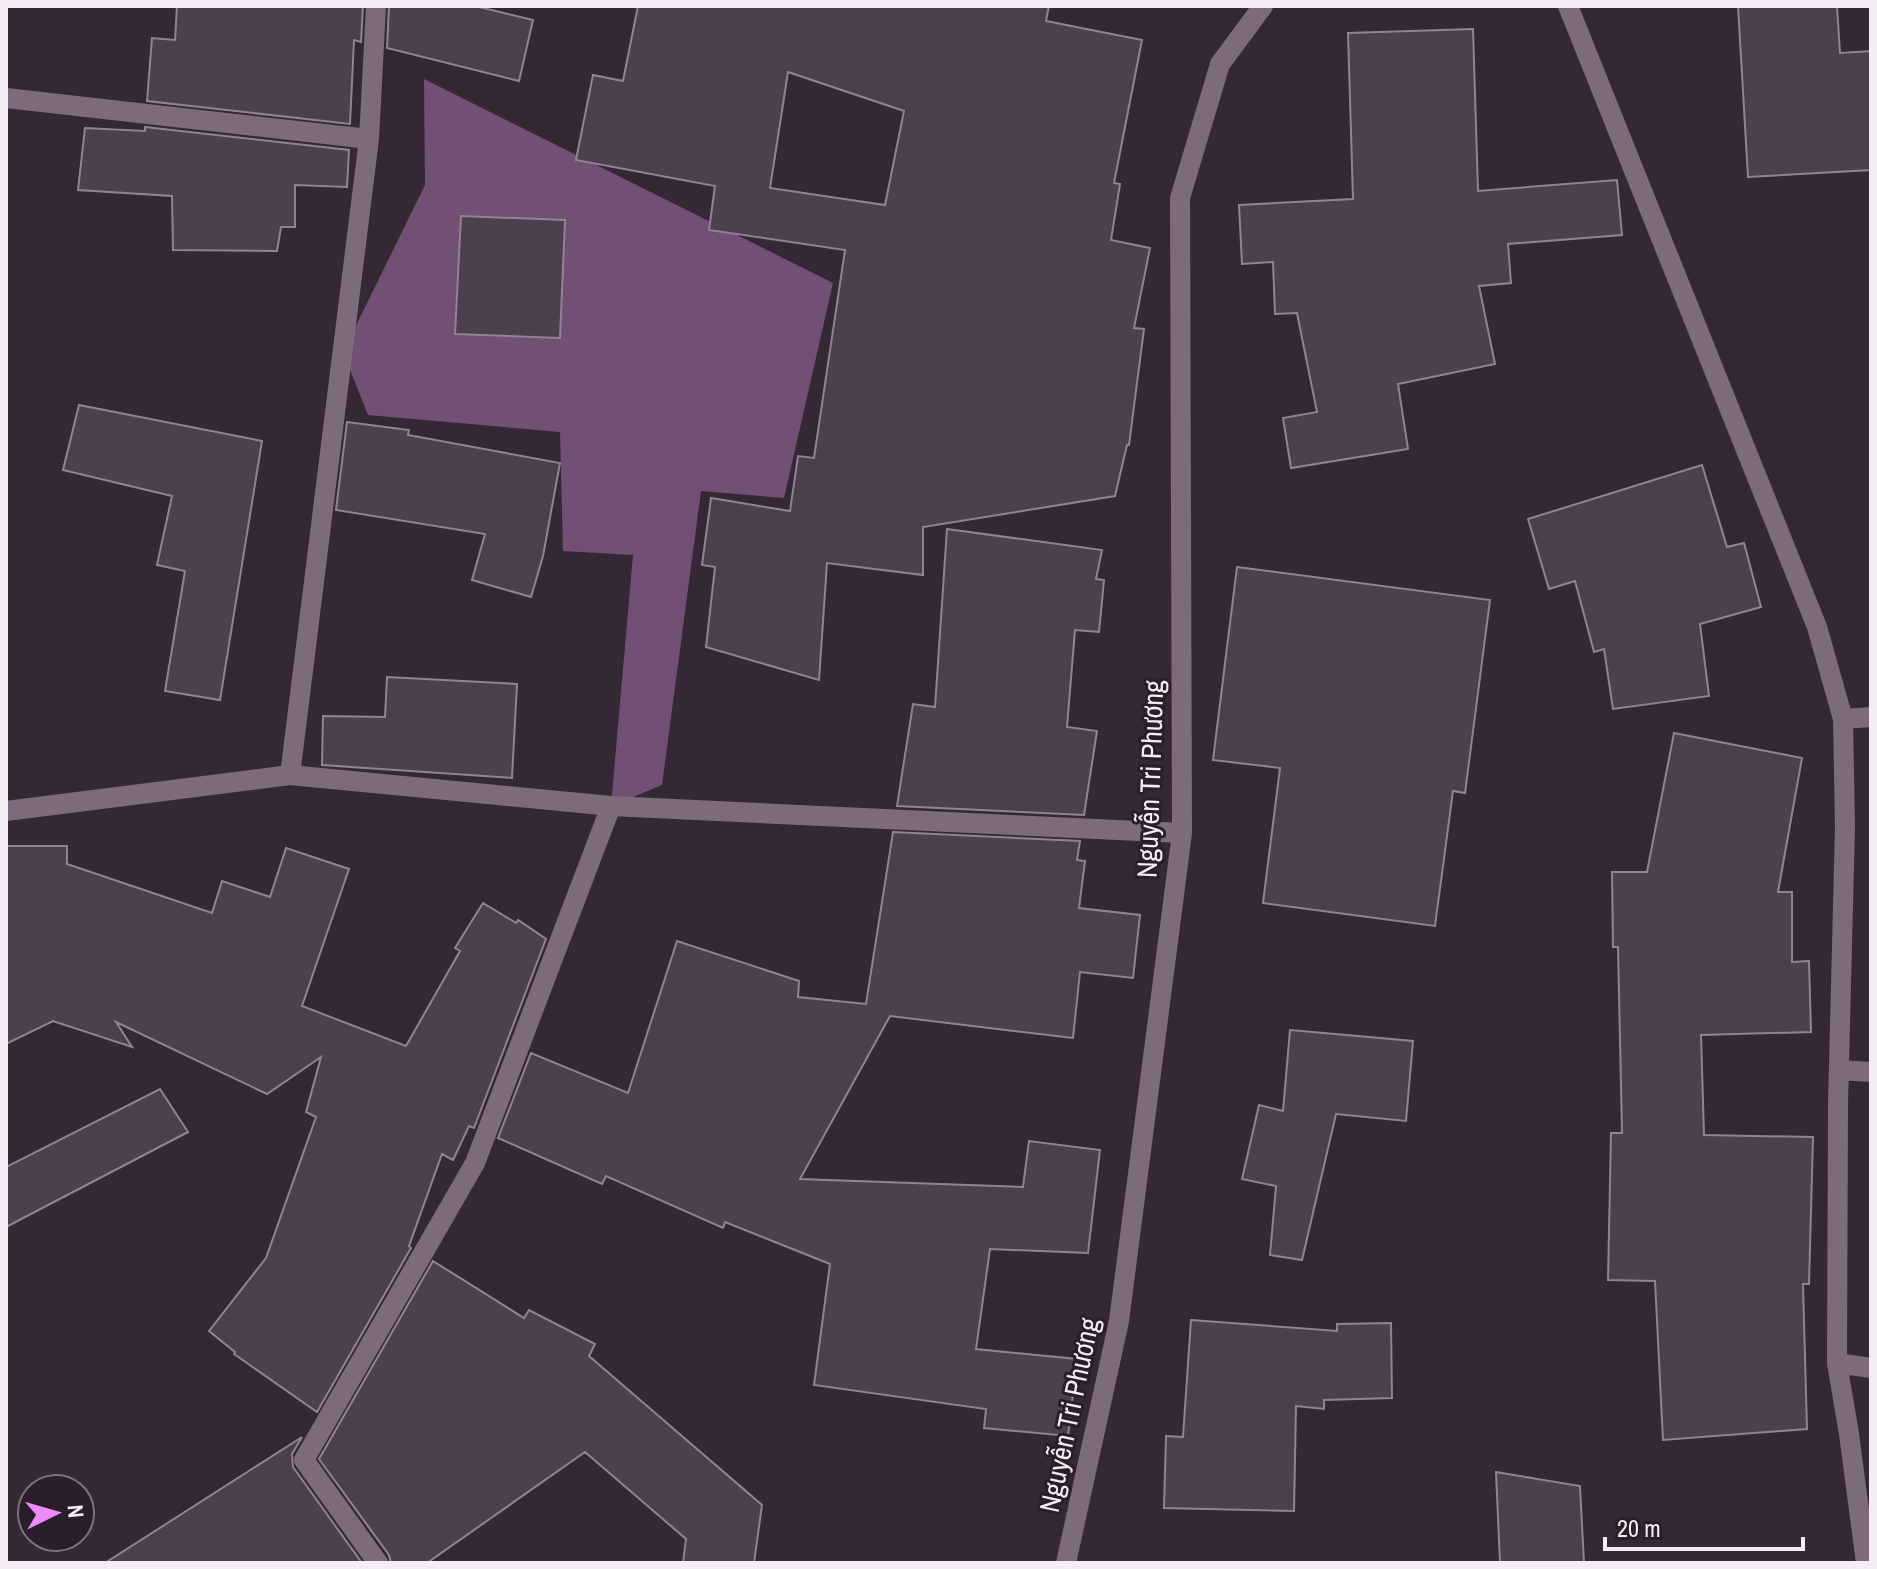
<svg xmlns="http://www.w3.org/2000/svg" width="1877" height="1569" font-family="'Archivo Narrow',sans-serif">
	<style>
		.forest { fill: #725076 }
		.building { fill: #4c3f4e; stroke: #918393; stroke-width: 2; fill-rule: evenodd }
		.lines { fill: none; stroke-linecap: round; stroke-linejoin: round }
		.minor { stroke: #7b6b7d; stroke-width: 20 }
		.labels { text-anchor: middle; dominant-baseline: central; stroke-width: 6; stroke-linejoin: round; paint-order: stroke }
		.street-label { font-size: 28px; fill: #f5edf6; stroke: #2a1e2b }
	</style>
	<rect width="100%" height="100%" fill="#342835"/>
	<path class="forest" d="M 424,79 L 833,283 L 784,498 L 701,491 L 662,785 L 611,806 L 633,555 L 563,551 L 560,432 L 368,415 L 343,352 L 425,185 Z"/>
	<path class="building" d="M 177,6 L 363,6 L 361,42 L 354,40 L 350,124 L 147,101 L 152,38 L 175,40 Z
		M 389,6 L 475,6 L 533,20 L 519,81 L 387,48 Z
		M 638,6 L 1049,6 L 1046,21 L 1142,40 L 1114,183 L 1120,184 L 1111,240 L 1150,248 L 1134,328 L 1144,329 L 1129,445 L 1127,445 L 1115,496 L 923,527 L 923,575 L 827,563 L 819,680 L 706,647 L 715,567 L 702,565 L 711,498 L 790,511 L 798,456 L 814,458 L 845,250 L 709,230 L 715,186 L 576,160 L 593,75 L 623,81 ZM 788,72 L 904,111 L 885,205 L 770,188 Z
		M 1738,6 L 1837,6 L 1840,53 L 1871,51 L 1871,170 L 1748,177 Z
		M 1473,29 L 1478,191 L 1617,180 L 1622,235 L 1508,244 L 1511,283 L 1479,286 L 1495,364 L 1398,384 L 1408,449 L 1291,468 L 1283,418 L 1317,412 L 1297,313 L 1275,314 L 1273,262 L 1242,264 L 1239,205 L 1353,199 L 1348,33 Z
		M 145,127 L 349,150 L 347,187 L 295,185 L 295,227 L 281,227 L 277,251 L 173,250 L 172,196 L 78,190 L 85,128 L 145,131 Z
		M 461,216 L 565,220 L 560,338 L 455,334 Z
		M 79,405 L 262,441 L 220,700 L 165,691 L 185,571 L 157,565 L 172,496 L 63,470 Z
		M 347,422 L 409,430 L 408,435 L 560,463 L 543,556 L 531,597 L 472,580 L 485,534 L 336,510 Z
		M 1702,465 L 1727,547 L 1744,543 L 1761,607 L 1700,624 L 1709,696 L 1613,709 L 1604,649 L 1594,652 L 1575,581 L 1549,589 L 1528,519 Z
		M 947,529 L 1102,550 L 1096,579 L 1104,580 L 1099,632 L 1075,630 L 1067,727 L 1097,731 L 1084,815 L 897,806 L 913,704 L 935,707 Z
		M 1237,567 L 1490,600 L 1465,793 L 1453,791 L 1435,926 L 1263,903 L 1280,768 L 1213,760 Z
		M 387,677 L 517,684 L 512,778 L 322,765 L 323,716 L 385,717 Z
		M 1674,733 L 1802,758 L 1778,892 L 1792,892 L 1792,962 L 1809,961 L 1811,1032 L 1701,1035 L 1704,1135 L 1813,1137 L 1809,1284 L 1803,1284 L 1807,1429 L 1663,1440 L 1655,1281 L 1608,1280 L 1611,1133 L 1622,1133 L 1618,947 L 1613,947 L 1612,872 L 1647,872 Z
		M 893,832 L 1080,841 L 1077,860 L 1085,861 L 1079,908 L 1140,915 L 1133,978 L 1080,972 L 1073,1038 L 890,1016 L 800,1179 L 1023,1187 L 1029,1141 L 1100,1150 L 1088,1253 L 990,1249 L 976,1349 L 1077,1359 L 1068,1436 L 984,1428 L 986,1409 L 814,1385 L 830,1264 L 725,1222 L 723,1228 L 606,1176 L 602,1184 L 498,1138 L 531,1053 L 628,1093 L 677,941 L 799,981 L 798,997 L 866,1004 Z
		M 6,846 L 67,846 L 67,864 L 212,913 L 222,881 L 270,897 L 286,848 L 349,869 L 302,1006 L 406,1046 L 460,951 L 455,948 L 483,903 L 516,923 L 518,920 L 546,939 L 474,1128 L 469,1126 L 453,1160 L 442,1154 L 409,1246 L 411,1248 L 317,1412 L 234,1354 L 235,1352 L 209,1331 L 266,1258 L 316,1117 L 306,1112 L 321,1057 L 267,1094 L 116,1022 L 132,1047 L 53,1021 L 6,1044 Z
		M 1290,1030 L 1413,1041 L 1406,1121 L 1336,1114 L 1302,1260 L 1270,1255 L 1276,1186 L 1242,1179 L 1259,1105 L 1283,1111 Z
		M 160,1089 L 188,1132 L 6,1227 L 6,1167 Z
		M 433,1261 L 524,1318 L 529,1310 L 595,1344 L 589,1356 L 762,1505 L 754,1563 L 683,1563 L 686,1539 L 585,1452 L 427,1563 L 391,1563 L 389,1555 L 319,1459 Z
		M 1191,1320 L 1337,1331 L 1337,1324 L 1391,1323 L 1392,1398 L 1324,1400 L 1324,1409 L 1296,1406 L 1294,1511 L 1164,1508 L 1166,1436 L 1183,1437 Z
		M 302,1437 L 292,1454 L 293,1467 L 362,1563 L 105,1563 Z
		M 1496,1472 L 1580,1486 L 1584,1563 L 1500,1563 Z"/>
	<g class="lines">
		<path class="minor" d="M 1568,6 L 1817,627 L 1843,719 L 1845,826 L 1838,1105 L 1837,1363 L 1849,1434 L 1866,1563
			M 6,98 L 369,139
			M 1843,719 L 1871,717
			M 290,775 L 369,139 L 376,6
			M 6,811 L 290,775 L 611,806 L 1182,833
			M 1840,1070 L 1871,1072
			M 1837,1363 L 1871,1368
			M 378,1563 L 304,1460 L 475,1163 L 611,806
			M 1066,1563 L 1119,1321 L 1182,833 L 1180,198 L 1220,64 L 1263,6"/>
	</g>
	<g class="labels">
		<g class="street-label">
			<text transform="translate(1150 779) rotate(-88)">Nguyễn Tri Phương</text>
			<text transform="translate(1069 1415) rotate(-78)">Nguyễn Tri Phương</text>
		</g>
	</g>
	<rect width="1877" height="1569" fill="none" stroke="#f5edf6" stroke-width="16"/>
	<g transform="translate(56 1513) rotate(85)"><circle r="38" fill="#2a1e2b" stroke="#7b717c" stroke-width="2"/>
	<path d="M0-6L14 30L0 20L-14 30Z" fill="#ed8cf9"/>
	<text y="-12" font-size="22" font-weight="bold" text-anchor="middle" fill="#f5edf6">N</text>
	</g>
	<path d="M1605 1537v12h198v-12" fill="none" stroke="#f5edf6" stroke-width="4"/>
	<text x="1617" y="1537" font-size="24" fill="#f5edf6" stroke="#2a1e2b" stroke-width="6" paint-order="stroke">20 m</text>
</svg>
